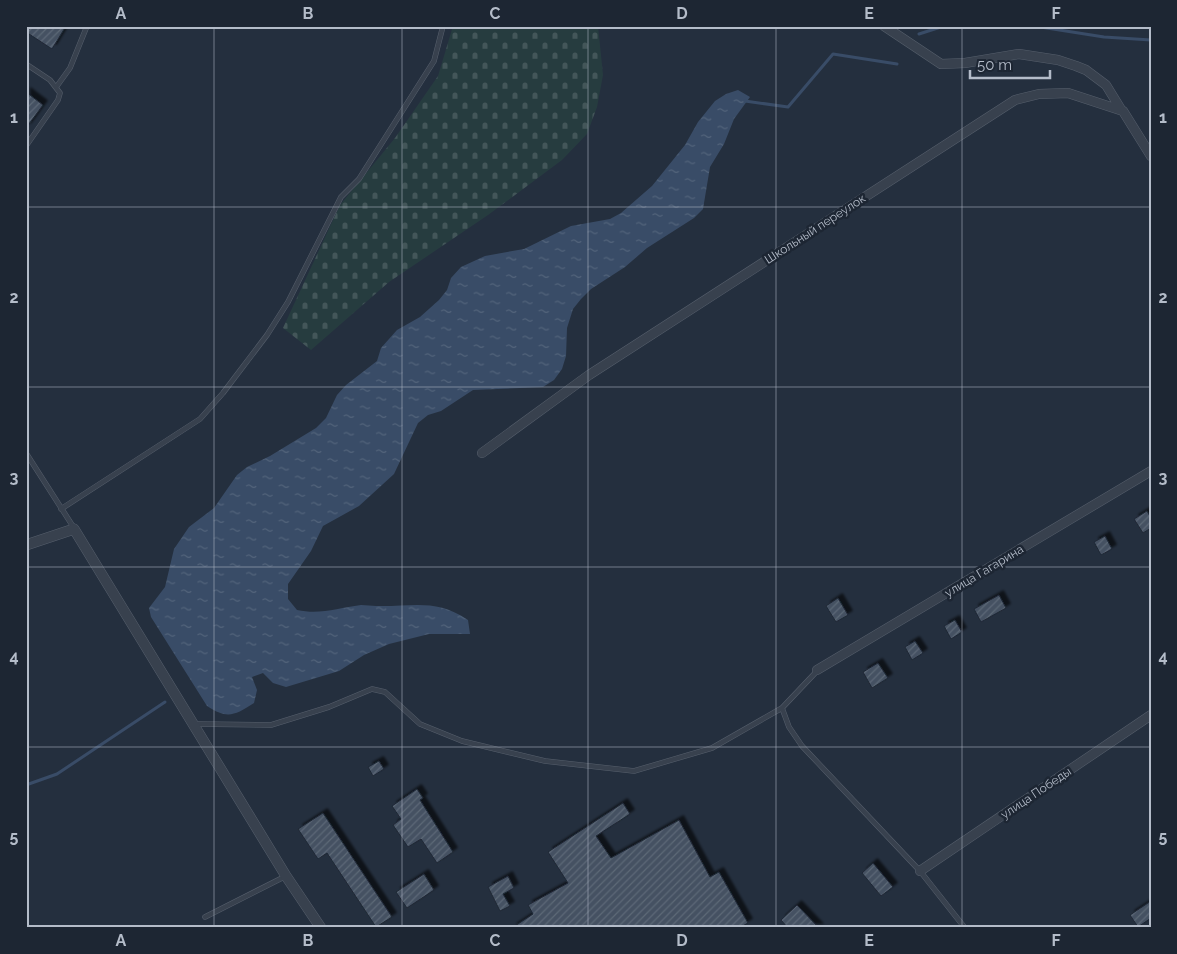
<svg xmlns="http://www.w3.org/2000/svg" width="1177" height="954" font-family="Raleway,sans-serif">
	<style>
		.cemetery { fill: url(#cemetery-stones) }
		.water { fill: url(#water-ripples) }
		.lines { fill: none; stroke-linecap: round; stroke-linejoin: round }
		.stream { stroke: #394c67; stroke-width: 3 }
		.building { fill: url(#building-hatch); stroke: #1f2835; filter: url(#shadow) }
		.service-casing { stroke: #565f6c; stroke-width: 5.5 }
		.minor-casing { stroke: #565f6c; stroke-width: 10 }
		.tertiary-casing { stroke: #565f6c; stroke-width: 11 }
		.service { stroke: #38414e; stroke-width: 4.5 }
		.minor { stroke: #38414e; stroke-width: 9 }
		.tertiary { stroke: #38414e; stroke-width: 10 }
		.grid { fill: none; stroke: #b4bcc9; stroke-width: 1; stroke-opacity: 0.55 }
		.labels { text-anchor: middle; dominant-baseline: central; stroke-width: 5; stroke-linejoin: round; paint-order: stroke }
		.street-label { font-size: 12px; fill: #b4bcc9; stroke: #1d2633 }
		.neatline { fill: none; stroke: #b4bcc9; stroke-width: 2 }
		.grid-label { font-size: 16px; text-anchor: middle; font-weight: bold; fill: #b4bcc9 }
	</style>
	<defs>
		<pattern id="cemetery-stones" width="16" height="16" patternUnits="userSpaceOnUse" patternTransform="scale(1.25)"><rect width="16" height="16" fill="#263c3f"/><path d="M2 7V4a2 2 0 0 1 4 0v3zM10 15v-3a2 2 0 0 1 4 0v3z" fill="#435659"/></pattern>
		<pattern id="water-ripples" width="26" height="14" patternUnits="userSpaceOnUse" patternTransform="scale(1.25)"><rect width="26" height="14" fill="#394c67"/><path d="M2 4q2-2 4 0t4 0M15 11q2-2 4 0t4 0" fill="none" stroke="#53647b"/></pattern>
		<pattern id="building-hatch" width="6" height="6" patternUnits="userSpaceOnUse" patternTransform="scale(1.25)"><rect width="6" height="6" fill="#455162"/><path d="M-1 1l2-2M0 6l6-6M5 7l2-2" fill="none" stroke="#5d6877"/></pattern>
		<filter id="shadow"><feDropShadow dx="4.5" dy="-4.5" stdDeviation="1" flood-color="#0009"/></filter>
	</defs>
	<rect width="100%" height="100%" fill="#242f3e"/>
	<path class="cemetery" d="M 453,26 L 598,26 L 603,75 L 597,107 L 587,134 L 562,160 L 488,215 L 389,282 L 311,350 L 283,328 L 340,205 L 395,138 L 438,76 Z"/>
	<path class="water" d="M 738,90 L 750,97 L 734,119 L 724,144 L 710,167 L 703,209 L 694,218 L 647,248 L 625,267 L 591,289 L 581,299 L 573,309 L 567,328 L 566,356 L 562,369 L 554,380 L 543,387 L 473,390 L 441,411 L 428,415 L 418,423 L 394,474 L 359,506 L 323,526 L 311,551 L 288,584 L 288,599 L 297,610 C 320,615 338,608 361,605 C 366,605 371,606 376,606 C 412,607 436,598 468,620 L 470,634 L 429,634 L 389,644 L 364,655 L 339,671 L 286,687 L 273,683 L 263,673 L 252,677 L 257,690 L 254,703 C 234,716 227,719 207,706 L 151,617 L 149,608 L 165,587 L 174,549 L 189,527 L 214,508 L 237,475 L 247,467 L 270,456 L 316,428 L 326,418 L 337,395 L 346,385 L 377,361 L 381,348 L 397,330 L 420,317 L 439,300 L 447,290 L 451,278 L 461,267 L 485,256 L 524,249 L 571,226 L 610,219 L 621,213 L 652,186 L 685,145 L 698,122 L 715,101 L 726,94 Z"/>
	<g class="lines">
		<path class="stream" d="M 1034,26 L 1104,37 L 1151,40
			M 919,34 L 944,26
			M 745,101 L 788,107 L 833,54 L 897,64
			M 26,785 L 57,774 L 165,702"/>
	</g>
	<path class="building" d="M 26,26 L 66,26 L 52,49 L 26,32 Z
		M 26,92 L 43,105 L 26,128 Z
		M 1147,511 L 1151,518 L 1151,528 L 1143,533 L 1134,519 Z
		M 1105,536 L 1112,549 L 1101,555 L 1094,542 Z
		M 999,595 L 1006,608 L 981,622 L 974,609 Z
		M 838,598 L 848,615 L 836,622 L 826,606 Z
		M 955,620 L 962,632 L 951,639 L 944,626 Z
		M 915,641 L 923,653 L 912,660 L 905,647 Z
		M 878,663 L 888,678 L 872,688 L 863,672 Z
		M 379,761 L 384,769 L 373,776 L 368,767 Z
		M 417,789 L 423,798 L 420,800 L 453,852 L 437,863 L 421,839 L 408,847 L 393,825 L 401,819 L 392,806 Z
		M 623,803 L 630,814 L 596,836 L 611,858 L 679,820 L 710,877 L 719,872 L 748,923 L 739,928 L 512,928 L 533,914 L 528,905 L 568,883 L 548,852 Z
		M 323,813 L 392,917 L 376,927 L 327,853 L 318,859 L 298,829 Z
		M 873,863 L 893,887 L 881,896 L 862,873 Z
		M 424,874 L 434,890 L 407,908 L 396,892 Z
		M 508,876 L 514,888 L 503,894 L 510,906 L 500,911 L 488,887 Z
		M 1151,901 L 1151,918 L 1138,927 L 1130,915 Z
		M 797,905 L 819,928 L 788,928 L 781,920 Z"/>
	<g class="lines">
		<g class="service-casing">
			<path id="service" d="M 26,64 L 50,80 L 60,93 L 58,100 L 26,146
				M 57,86 L 70,68 L 87,26
				M 26,453 L 74,528
				M 61,509 L 200,419 L 223,393 L 267,335 L 288,302 L 341,197 L 359,179 L 434,61 L 443,26
				M 817,671 L 782,708 L 789,727 L 802,746 L 920,871 L 965,928
				M 195,724 L 271,725 L 329,707 L 372,689 L 385,692 L 420,724 L 462,741 L 545,761 L 634,771 L 712,748 L 782,708
				M 205,917 L 286,876"/>
		</g>
		<g class="minor-casing">
			<path id="minor" d="M 884,26 L 941,64 L 965,63 L 1019,54 L 1058,60 L 1076,66 L 1086,70 L 1106,85 L 1122,111
				M 482,453 L 589,375 L 1015,100 L 1039,94 L 1068,93 L 1123,111 L 1151,156
				M 817,670 L 1151,471
				M 920,871 L 1151,715"/>
		</g>
		<g class="tertiary-casing">
			<path id="tertiary" d="M 26,545 L 74,529 L 286,876 L 321,928"/>
		</g>
		<use href="#service" class="service"/>
		<use href="#minor" class="minor"/>
		<use href="#tertiary" class="tertiary"/>
	</g>
	<path class="grid" d="M 214,26 L 214,928M 402,26 L 402,928M 588,26 L 588,928M 776,26 L 776,928M 962,26 L 962,928M 26,207 L 1151,207M 26,387 L 1151,387M 26,567 L 1151,567M 26,747 L 1151,747"/>
	<g class="labels">
		<g class="street-label">
			<text transform="translate(815 229) rotate(-33)">Школьный переулок</text>
			<text transform="translate(984 571) rotate(-31)">улица Гагарина</text>
			<text transform="translate(1036 793) rotate(-34)">улица Победы</text>
		</g>
	</g>
	<rect width="1177" height="954" fill="none" stroke="#1d2633" stroke-width="55"/>
	<path d="M970 70v8h80v-8" fill="none" stroke="#b4bcc9" stroke-width="2.5"/>
	<text x="977" y="70" font-size="15" fill="#b4bcc9" stroke="#1d2633" stroke-width="4" paint-order="stroke">50 m</text>
	<rect x="28" y="28" width="1122" height="898" class="neatline"/>
	<g class="grid-label">
		<text x="121" y="19">A</text>
		<text x="308" y="19">B</text>
		<text x="495" y="19">C</text>
		<text x="682" y="19">D</text>
		<text x="869" y="19">E</text>
		<text x="1056" y="19">F</text>
		<text x="14" y="123">1</text>
		<text x="1163" y="123">1</text>
		<text x="14" y="303">2</text>
		<text x="1163" y="303">2</text>
		<text x="14" y="483">3</text>
		<text x="1163" y="483">3</text>
		<text x="14" y="662">4</text>
		<text x="1163" y="662">4</text>
		<text x="14" y="842">5</text>
		<text x="1163" y="842">5</text>
		<text x="121" y="946">A</text>
		<text x="308" y="946">B</text>
		<text x="495" y="946">C</text>
		<text x="682" y="946">D</text>
		<text x="869" y="946">E</text>
		<text x="1056" y="946">F</text>
	</g>
</svg>
